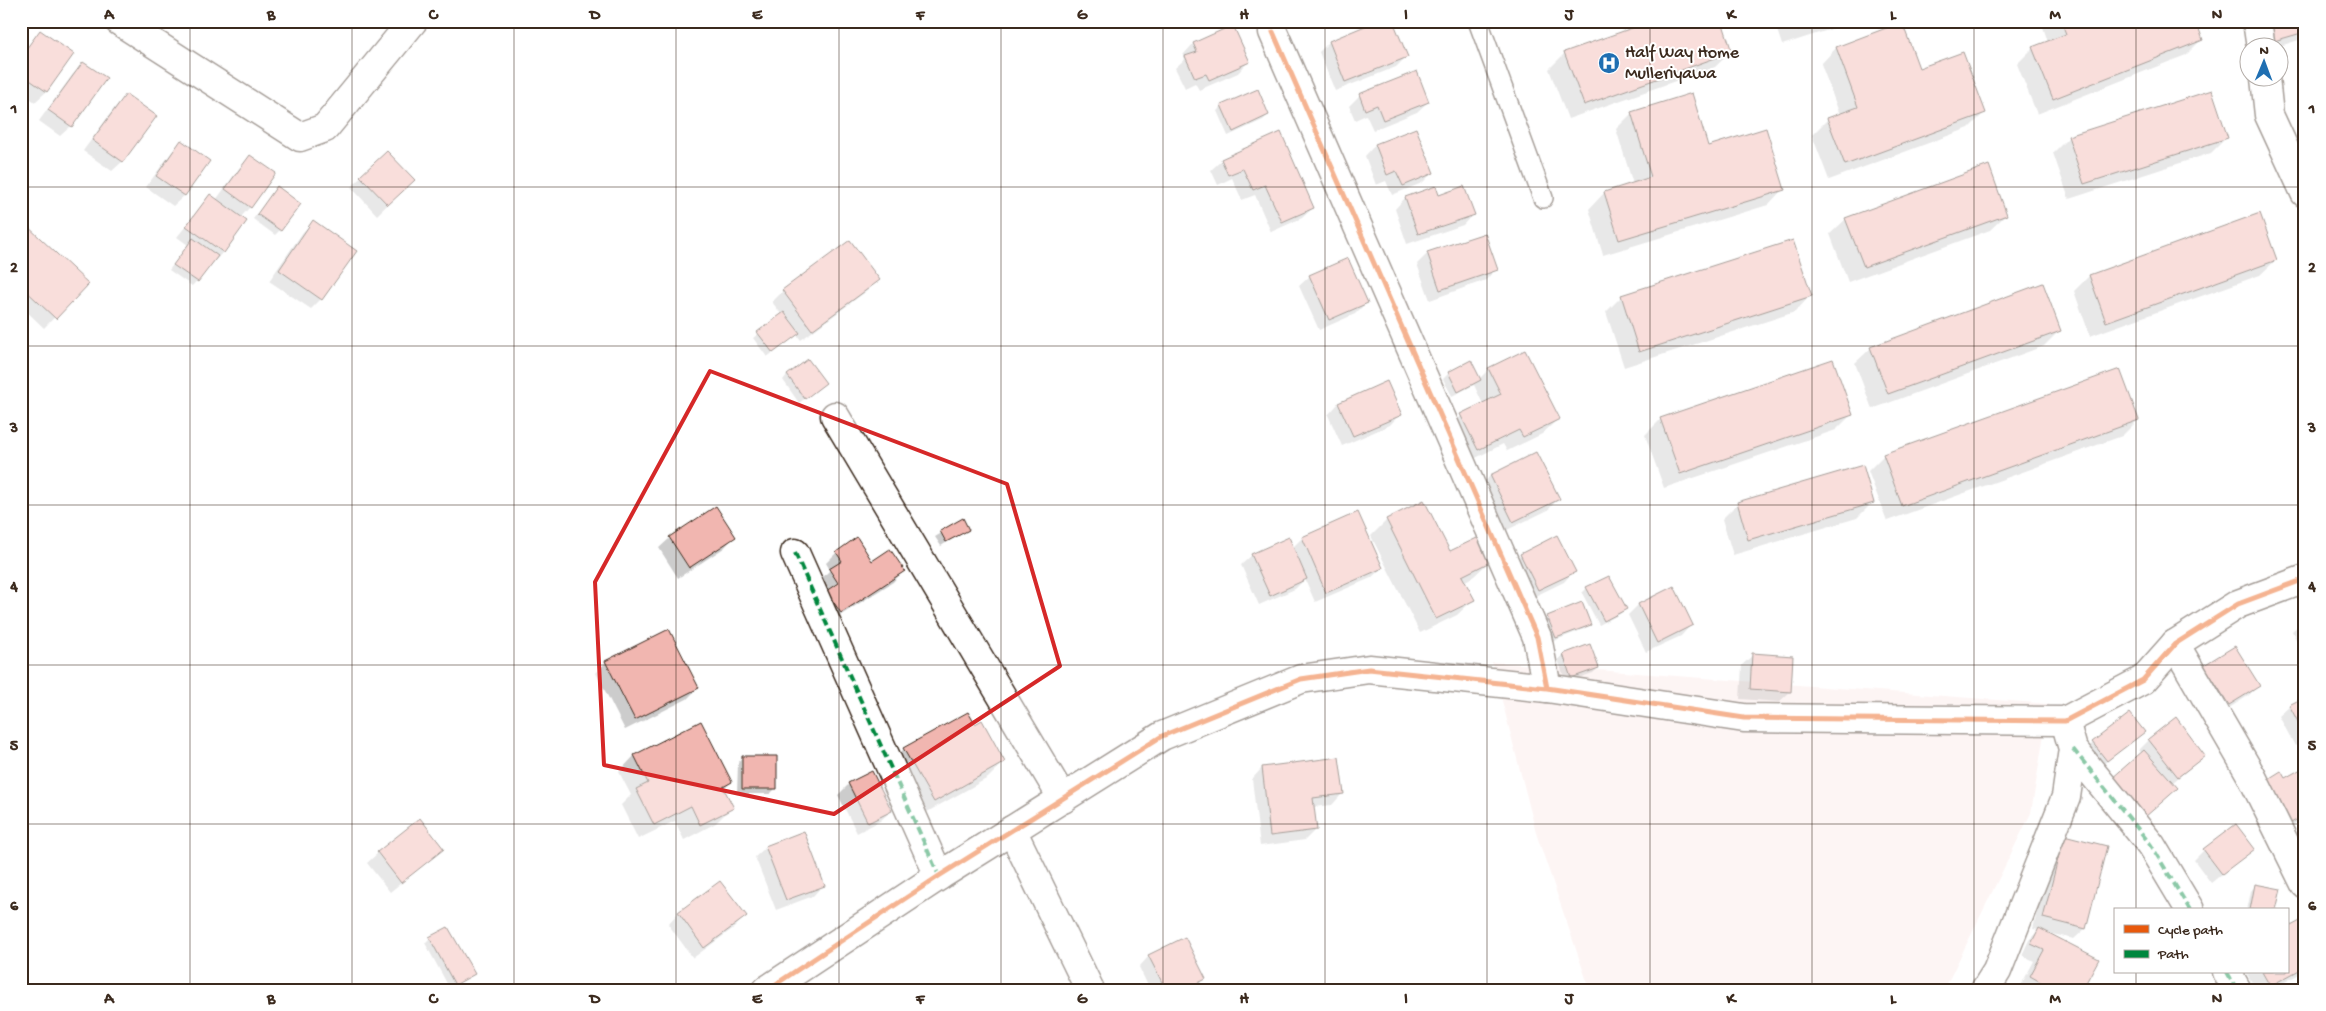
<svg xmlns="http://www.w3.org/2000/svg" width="2326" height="1011" font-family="'Gochi Hand',sans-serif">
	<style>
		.built { fill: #fbe9e7 }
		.shadow { fill: #0003 }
		.building { fill: #f1b6b0; stroke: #3b2a1e }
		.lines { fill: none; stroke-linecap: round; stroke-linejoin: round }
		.service-casing { stroke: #3b2a1e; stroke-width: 22 }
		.minor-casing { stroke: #3b2a1e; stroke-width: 31 }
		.tertiary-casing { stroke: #3b2a1e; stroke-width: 31 }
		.service { stroke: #fff; stroke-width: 19 }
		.minor { stroke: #fff; stroke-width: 28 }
		.tertiary { stroke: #fff; stroke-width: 28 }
		.quiet { stroke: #00873e; stroke-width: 4; stroke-dasharray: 8 4; stroke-linecap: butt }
		.cycleway-casing { stroke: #fff; stroke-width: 8 }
		.cycleway { stroke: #e8590c; stroke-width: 5 }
		.marked { fill: none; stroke: #d62828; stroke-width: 4; stroke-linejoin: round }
		.grid { fill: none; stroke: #3b2a1e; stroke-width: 1; stroke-opacity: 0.55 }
		.labels { text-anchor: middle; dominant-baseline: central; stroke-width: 4; stroke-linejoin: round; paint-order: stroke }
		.poi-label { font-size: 18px; fill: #3b2a1e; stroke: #fff; text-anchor: start }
		.neatline { fill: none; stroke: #3b2a1e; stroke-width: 2 }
		.grid-label { font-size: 16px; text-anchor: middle; font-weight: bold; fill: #3b2a1e }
	</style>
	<rect width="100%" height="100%" fill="#fff"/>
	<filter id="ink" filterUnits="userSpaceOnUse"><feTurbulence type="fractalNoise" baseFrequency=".02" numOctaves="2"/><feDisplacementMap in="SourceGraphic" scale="10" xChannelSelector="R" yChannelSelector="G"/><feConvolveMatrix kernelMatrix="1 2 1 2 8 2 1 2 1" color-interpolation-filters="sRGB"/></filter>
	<g filter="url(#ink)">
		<path class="built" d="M 1492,662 L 2049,704 L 2031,813 L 1944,990 L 1590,990 L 1537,836 Z"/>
		<path class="shadow" d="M 1537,21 L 1565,21 L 1539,28 Z
			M 1774,21 L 1856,21 L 1782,45 Z
			M 2041,21 L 2195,21 L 2202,39 L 2186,55 L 2037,114 L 2017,64 L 2033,48 L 2048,42 Z
			M 2255,21 L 2305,21 L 2305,38 L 2274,48 Z
			M 1901,24 L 1918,70 L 1985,112 L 1969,128 L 1829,180 L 1812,135 L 1828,119 L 1840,115 L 1821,64 L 1836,48 Z
			M 1232,27 L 1248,62 L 1238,73 L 1199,90 L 1195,83 L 1185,88 L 1175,68 L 1185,59 L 1183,55 L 1193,44 Z
			M 40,32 L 73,54 L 46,92 L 35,102 L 21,92 L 21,54 Z
			M 1329,42 L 1406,57 L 1396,67 L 1335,91 L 1319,52 Z
			M 1731,52 L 1715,67 L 1568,119 L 1549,69 L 1565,53 Z
			M 84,64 L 71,126 L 60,136 L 39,121 L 73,74 Z
			M 1360,95 L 1428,102 L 1417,112 L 1373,130 L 1366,115 L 1355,120 L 1349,106 Z
			M 126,96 L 123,161 L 112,171 L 83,151 L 116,106 Z
			M 1222,106 L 1268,115 L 1263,120 L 1228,136 L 1217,111 Z
			M 1632,113 L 1707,147 L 1783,189 L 1768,205 L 1603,255 L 1589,209 L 1604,193 L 1633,184 L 1616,129 Z
			M 1415,129 L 1433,172 L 1422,183 L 1392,195 L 1386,181 L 1376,185 L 1365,156 L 1375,145 Z
			M 1280,134 L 1313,208 L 1302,218 L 1271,232 L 1255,195 L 1242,200 L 1232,178 L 1218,185 L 1211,170 L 1222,160 Z
			M 2069,137 L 2226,138 L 2211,153 L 2069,199 L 2053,153 Z
			M 181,142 L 208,161 L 184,196 L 173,206 L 146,187 L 171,153 Z
			M 387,152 L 413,180 L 377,215 L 351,187 Z
			M 250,156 L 250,207 L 240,218 L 223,252 L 192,286 L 169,270 L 188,245 L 177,237 L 210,196 L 216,200 L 240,167 Z
			M 277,188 L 280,230 L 275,235 L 253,219 Z
			M 1435,188 L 1438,197 L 1473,214 L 1463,225 L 1407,244 L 1395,209 L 1405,198 Z
			M 2006,215 L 1990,230 L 1848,282 L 1830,234 L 1846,219 Z
			M 313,222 L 321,299 L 311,309 L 269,281 L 303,232 Z
			M 21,227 L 87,284 L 44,328 L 21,306 Z
			M 1428,253 L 1496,269 L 1486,280 L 1430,300 L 1417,264 Z
			M 2276,260 L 2260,275 L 2090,336 L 2074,291 L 2089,276 Z
			M 1310,276 L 1366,303 L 1355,314 L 1319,330 L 1299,286 Z
			M 878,279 L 868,290 L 801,340 L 797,335 L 767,357 L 753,338 L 782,315 L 772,302 L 783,291 Z
			M 1622,296 L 1810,296 L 1795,312 L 1624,367 L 1606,312 Z
			M 2060,330 L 2044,346 L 1872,409 L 1855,363 L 1871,348 Z
			M 1471,362 L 1479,379 L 1489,369 L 1558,419 L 1542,434 L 1507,451 L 1503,444 L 1462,465 L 1446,431 L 1461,416 L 1483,404 L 1474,385 L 1452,396 L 1443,379 L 1448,374 Z
			M 787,375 L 819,388 L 799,403 L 783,380 Z
			M 1387,383 L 1400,414 L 1390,425 L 1342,446 L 1328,415 L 1338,404 Z
			M 1852,414 L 1836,430 L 1664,488 L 1645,435 L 1661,419 Z
			M 2138,420 L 2122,436 L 1887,521 L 1868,471 L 1884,455 Z
			M 1536,454 L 1558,499 L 1548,510 L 1503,532 L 1480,487 L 1490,476 Z
			M 1873,502 L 1857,518 L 1733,555 L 1722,519 L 1738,503 Z
			M 1358,514 L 1382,568 L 1371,578 L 1315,602 L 1305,579 L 1295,589 L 1259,605 L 1241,565 L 1252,555 L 1292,548 L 1302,538 Z
			M 963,520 L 968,529 L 941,546 L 935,537 Z
			M 1387,520 L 1449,553 L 1490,561 L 1474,576 L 1464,582 L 1473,600 L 1457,615 L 1420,633 L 1371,536 Z
			M 734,537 L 724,548 L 678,578 L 659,548 L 670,538 Z
			M 857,539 L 872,563 L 903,571 L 893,582 L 830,622 L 819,581 L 830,570 L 826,563 L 836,553 Z
			M 1521,555 L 1574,571 L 1564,582 L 1527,600 L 1510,565 Z
			M 1587,588 L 1625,609 L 1620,614 L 1599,625 L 1582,593 Z
			M 1638,605 L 1691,625 L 1681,636 L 1646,652 L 1628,615 Z
			M 1548,617 L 1589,624 L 1584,629 L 1551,642 L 1543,622 Z
			M 2305,620 L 2305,658 L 2292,631 Z
			M 1590,646 L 1598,668 L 1593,673 L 1566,682 L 1558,660 L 1563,655 Z
			M 1753,655 L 1790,692 L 1779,702 L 1740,699 L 1742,665 Z
			M 606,662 L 698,688 L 687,699 L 625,730 L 596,673 Z
			M 2205,666 L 2259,685 L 2248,696 L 2218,715 L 2194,676 Z
			M 2305,698 L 2305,741 L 2295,746 L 2279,716 L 2290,706 Z
			M 700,722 L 731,782 L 723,790 L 732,807 L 716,823 L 684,840 L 675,821 L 638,839 L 621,805 L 631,795 L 619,772 L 634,756 Z
			M 974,726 L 1004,762 L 988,778 L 918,817 L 888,765 L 904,749 Z
			M 2138,737 L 2102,765 L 2088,748 L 2093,743 Z
			M 2149,740 L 2204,756 L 2172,783 L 2139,750 Z
			M 743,757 L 775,789 L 770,794 L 737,794 L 738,763 Z
			M 1262,768 L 1342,794 L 1332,805 L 1313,807 L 1315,830 L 1305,840 L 1260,846 L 1252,779 Z
			M 2305,777 L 2305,818 L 2280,833 L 2285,780 Z
			M 849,784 L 891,811 L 880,821 L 857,833 L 838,795 Z
			M 2064,837 L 2106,847 L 2085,929 L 2074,939 L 2048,933 L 2081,990 L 2025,990 L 2020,987 L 2034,961 L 2022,955 L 2029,940 L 2039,930 L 2033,929 L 2053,847 Z
			M 766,847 L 823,885 L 813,896 L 776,910 L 755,857 Z
			M 443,849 L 390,892 L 367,863 L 378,853 Z
			M 2253,849 L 2211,883 L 2194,860 L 2204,850 Z
			M 720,883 L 745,916 L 735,927 L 693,958 L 668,924 L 678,913 Z
			M 2256,885 L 2275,910 L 2247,910 L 2251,891 Z
			M 2305,928 L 2305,971 L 2270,990 L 2256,990 L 2246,972 L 2287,972 Z
			M 430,938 L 473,974 L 450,989 L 425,943 Z
			M 1149,956 L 1204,978 L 1192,990 L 1150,990 L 1139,967 Z"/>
		<path class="building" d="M 1377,21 L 1393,21 L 1408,57 L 1345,82 L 1329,41 Z
			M 1652,21 L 1722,21 L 1732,52 L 1584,105 L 1564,52 Z
			M 1795,21 L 1826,21 L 1798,30 Z
			M 2061,21 L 2196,21 L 2203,40 L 2053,99 L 2032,47 L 2066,34 Z
			M 2268,21 L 2305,21 L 2305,32 L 2274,41 Z
			M 1902,22 L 1919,68 L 1963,52 L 1986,113 L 1845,165 L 1827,118 L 1858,107 L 1836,47 Z
			M 1233,25 L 1250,62 L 1209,80 L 1206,74 L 1195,78 L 1185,56 L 1197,52 L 1193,43 Z
			M 40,30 L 74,54 L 47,92 L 21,74 L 21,56 Z
			M 83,62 L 107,78 L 72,127 L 48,110 Z
			M 1417,71 L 1429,102 L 1383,120 L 1377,105 L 1365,110 L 1359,94 Z
			M 1258,89 L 1269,115 L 1233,132 L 1221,105 Z
			M 2212,90 L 2228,138 L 2084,184 L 2068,136 Z
			M 1692,93 L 1708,146 L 1766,128 L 1785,190 L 1619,240 L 1604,192 L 1651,177 L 1631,112 Z
			M 126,94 L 157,116 L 123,162 L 92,140 Z
			M 1416,128 L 1434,173 L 1403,186 L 1396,171 L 1387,175 L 1375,144 Z
			M 1281,132 L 1314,208 L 1282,222 L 1265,185 L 1253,190 L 1243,169 L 1228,175 L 1221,159 Z
			M 181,140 L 210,161 L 185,196 L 156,176 Z
			M 387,151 L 415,180 L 388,205 L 360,176 Z
			M 250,155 L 276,173 L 251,208 L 225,189 Z
			M 1989,165 L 2007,215 L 1864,267 L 1845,218 Z
			M 277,186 L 301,204 L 281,231 L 257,214 Z
			M 1436,186 L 1439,195 L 1464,186 L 1475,215 L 1418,234 L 1405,197 Z
			M 210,194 L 247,221 L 224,253 L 186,226 Z
			M 2260,213 L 2277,260 L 2106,322 L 2089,275 Z
			M 313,220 L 357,251 L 322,300 L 279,270 Z
			M 24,223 L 89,284 L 56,319 L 21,286 L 21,225 Z
			M 1485,233 L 1498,270 L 1440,290 L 1427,252 Z
			M 193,238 L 218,256 L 198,282 L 173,265 Z
			M 850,240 L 880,280 L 812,330 L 782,290 Z
			M 1793,240 L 1812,296 L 1639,352 L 1621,295 Z
			M 1348,258 L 1368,303 L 1329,320 L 1309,275 Z
			M 2043,283 L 2061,331 L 1888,394 L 1870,347 Z
			M 784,312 L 800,333 L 773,353 L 757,332 Z
			M 1525,350 L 1560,419 L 1523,437 L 1519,430 L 1478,450 L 1460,414 L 1501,394 L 1488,368 Z
			M 808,359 L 826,383 L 805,399 L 787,375 Z
			M 1833,359 L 1853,415 L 1680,474 L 1660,418 Z
			M 1471,360 L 1481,380 L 1458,392 L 1448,372 Z
			M 2120,369 L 2139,420 L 1902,506 L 1883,454 Z
			M 1387,381 L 1402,415 L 1353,436 L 1338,403 Z
			M 1536,452 L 1560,499 L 1513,522 L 1490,475 Z
			M 1863,465 L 1874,503 L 1748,540 L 1737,502 Z
			M 1424,500 L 1450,551 L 1479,537 L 1492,561 L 1462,576 L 1475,600 L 1436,619 L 1386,519 Z
			M 716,506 L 736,537 L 689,568 L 669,537 Z
			M 1358,512 L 1383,568 L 1326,593 L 1302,537 Z
			M 963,518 L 969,530 L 946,542 L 940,531 Z
			M 1557,535 L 1576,572 L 1538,590 L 1520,554 Z
			M 857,537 L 872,561 L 890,549 L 905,571 L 841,613 L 826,591 L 838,583 L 829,569 L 842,561 L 836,552 Z
			M 1289,537 L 1307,579 L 1270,596 L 1251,554 Z
			M 1609,576 L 1627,609 L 1604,621 L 1586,587 Z
			M 1674,586 L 1693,625 L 1657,643 L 1638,604 Z
			M 1582,602 L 1591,625 L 1556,638 L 1547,616 Z
			M 669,629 L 699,688 L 635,720 L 605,661 Z
			M 1590,644 L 1599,668 L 1571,678 L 1563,654 Z
			M 2235,646 L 2260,686 L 2229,705 L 2204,665 Z
			M 1752,653 L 1793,656 L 1791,692 L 1750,689 Z
			M 2305,697 L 2305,735 L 2289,705 Z
			M 968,712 L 975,724 L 982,720 L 1005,762 L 934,802 L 903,748 Z
			M 2130,713 L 2145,732 L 2107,761 L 2092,742 Z
			M 2176,717 L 2205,756 L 2178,777 L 2148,739 Z
			M 701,721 L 732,782 L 723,787 L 734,808 L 700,825 L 691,806 L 654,825 L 636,789 L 648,783 L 634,755 Z
			M 2144,750 L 2178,788 L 2145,817 L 2111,779 Z
			M 742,756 L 777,756 L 777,789 L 742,789 Z
			M 1339,757 L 1344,794 L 1313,798 L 1317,830 L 1270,836 L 1262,767 Z
			M 2301,769 L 2305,775 L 2305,815 L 2291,823 L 2265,781 L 2281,771 L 2285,778 Z
			M 872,771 L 892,811 L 868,823 L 848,783 Z
			M 420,818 L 444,849 L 401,883 L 377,852 Z
			M 2236,824 L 2255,849 L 2222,874 L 2203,849 Z
			M 804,831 L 825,886 L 786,900 L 765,846 Z
			M 2064,835 L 2107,846 L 2086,929 L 2043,918 Z
			M 720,881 L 747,916 L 704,948 L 678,912 Z
			M 2255,884 L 2281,889 L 2276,910 L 2250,910 Z
			M 2302,920 L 2305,926 L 2305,967 L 2270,986 L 2262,972 L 2287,972 L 2287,928 Z
			M 448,927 L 475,974 L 455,985 L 429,937 Z
			M 2039,928 L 2099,959 L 2082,990 L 2055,990 L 2030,976 L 2044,950 L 2031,944 Z
			M 1185,937 L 1206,979 L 1184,990 L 1166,990 L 1148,955 Z
			M 2305,983 L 2305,990 L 2292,990 Z"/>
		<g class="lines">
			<g class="service-casing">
				<path id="service" d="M 1478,21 L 1543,198"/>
			</g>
			<g class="minor-casing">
				<path id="minor" d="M 119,21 L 300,137 L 325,128 L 413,21
					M 2257,21 L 2261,48
					M 1273,32 L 1537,637 L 1547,688
					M 2265,78 L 2269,115 L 2305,193
					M 835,416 L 1063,799
					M 795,553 L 939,876
					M 2175,644 L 2251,775 L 2305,884
					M 2073,749 L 2151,845 L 2190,910
					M 1012,830 L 1090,990
					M 2227,972 L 2237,990
					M 1985,990 L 1997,971 L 2066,797 L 2073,749 L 2065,721"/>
			</g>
			<g class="tertiary-casing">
				<path id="tertiary" d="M 767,990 L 939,876 L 1162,736 L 1301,679 L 1369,669 L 1547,688 L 1744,718 L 2065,721 L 2143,680 L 2175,644 L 2238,604 L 2305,579"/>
			</g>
			<use href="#service" class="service"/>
			<use href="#minor" class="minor"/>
			<use href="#tertiary" class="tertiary"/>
			<path class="quiet" d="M 795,553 L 939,876
				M 2073,749 L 2151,845 L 2190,910
				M 2227,972 L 2237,990"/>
			<g class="cycleway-casing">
				<path id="cycleway" d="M 1273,32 L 1537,637 L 1547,688
					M 767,990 L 939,876 L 1162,736 L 1301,679 L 1369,669 L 1547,688 L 1744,718 L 2065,721 L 2143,680 L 2175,644 L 2238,604 L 2305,579"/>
			</g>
			<use href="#cycleway" class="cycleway"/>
		</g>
	</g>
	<path d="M0 0H2326V1011H0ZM 710,371 L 1007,484 L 1060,666 L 834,814 L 604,765 L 595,582 Z" fill="#fff" fill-opacity=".55" fill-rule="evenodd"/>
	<path class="marked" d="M 710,371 L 1007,484 L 1060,666 L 834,814 L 604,765 L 595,582 Z"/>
	<path class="grid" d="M 190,21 L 190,990M 352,21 L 352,990M 514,21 L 514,990M 676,21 L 676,990M 839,21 L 839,990M 1001,21 L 1001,990M 1163,21 L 1163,990M 1325,21 L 1325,990M 1487,21 L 1487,990M 1650,21 L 1650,990M 1812,21 L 1812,990M 1974,21 L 1974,990M 2136,21 L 2136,910M 21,187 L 2305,187M 21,346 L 2305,346M 21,505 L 2305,505M 21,665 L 2305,665M 21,824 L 2305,824M 2136,972 L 2136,990"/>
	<defs>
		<g id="hospital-disc" transform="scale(1.125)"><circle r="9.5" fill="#1f6fb2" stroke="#fff"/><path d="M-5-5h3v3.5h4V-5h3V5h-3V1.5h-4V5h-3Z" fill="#fff"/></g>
	</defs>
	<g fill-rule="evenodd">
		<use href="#hospital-disc" x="1609" y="63"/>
	</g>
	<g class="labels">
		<g class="poi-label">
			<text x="1625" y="53">Half Way Home<tspan x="1625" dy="21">Mulleriyawa</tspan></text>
		</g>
	</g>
	<rect width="2326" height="1011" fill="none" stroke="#fff" stroke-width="55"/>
	<rect x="2114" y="908" width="175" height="65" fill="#ffffff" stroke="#b1aaa5"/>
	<rect x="2124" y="925" width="25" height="8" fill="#e8590c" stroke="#b1aaa5"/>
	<text x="2158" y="934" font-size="15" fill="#3b2a1e">Cycle path</text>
	<rect x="2124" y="950" width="25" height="8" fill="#00873e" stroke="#b1aaa5"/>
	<text x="2158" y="958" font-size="15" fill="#3b2a1e">Path</text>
	<g transform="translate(2264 62) rotate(1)"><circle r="24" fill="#ffffff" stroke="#b1aaa5"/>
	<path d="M0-4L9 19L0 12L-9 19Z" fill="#1f6fb2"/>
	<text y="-8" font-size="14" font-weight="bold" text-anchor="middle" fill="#3b2a1e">N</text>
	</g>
	<rect x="28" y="28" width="2270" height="956" class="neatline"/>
	<g class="grid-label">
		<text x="109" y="19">A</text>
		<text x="271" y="19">B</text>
		<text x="433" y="19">C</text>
		<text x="595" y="19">D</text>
		<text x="757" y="19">E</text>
		<text x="920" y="19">F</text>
		<text x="1082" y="19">G</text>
		<text x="1244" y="19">H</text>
		<text x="1406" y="19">I</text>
		<text x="1569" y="19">J</text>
		<text x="1731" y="19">K</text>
		<text x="1893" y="19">L</text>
		<text x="2055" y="19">M</text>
		<text x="2217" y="19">N</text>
		<text x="14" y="113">1</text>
		<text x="2312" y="113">1</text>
		<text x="14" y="272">2</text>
		<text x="2312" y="272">2</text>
		<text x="14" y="432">3</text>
		<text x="2312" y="432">3</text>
		<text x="14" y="591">4</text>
		<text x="2312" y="591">4</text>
		<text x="14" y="750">5</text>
		<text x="2312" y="750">5</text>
		<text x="14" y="910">6</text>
		<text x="2312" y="910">6</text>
		<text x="109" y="1003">A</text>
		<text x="271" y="1003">B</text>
		<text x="433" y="1003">C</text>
		<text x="595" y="1003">D</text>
		<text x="757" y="1003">E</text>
		<text x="920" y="1003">F</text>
		<text x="1082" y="1003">G</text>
		<text x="1244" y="1003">H</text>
		<text x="1406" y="1003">I</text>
		<text x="1569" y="1003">J</text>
		<text x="1731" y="1003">K</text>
		<text x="1893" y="1003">L</text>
		<text x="2055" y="1003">M</text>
		<text x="2217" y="1003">N</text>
	</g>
</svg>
